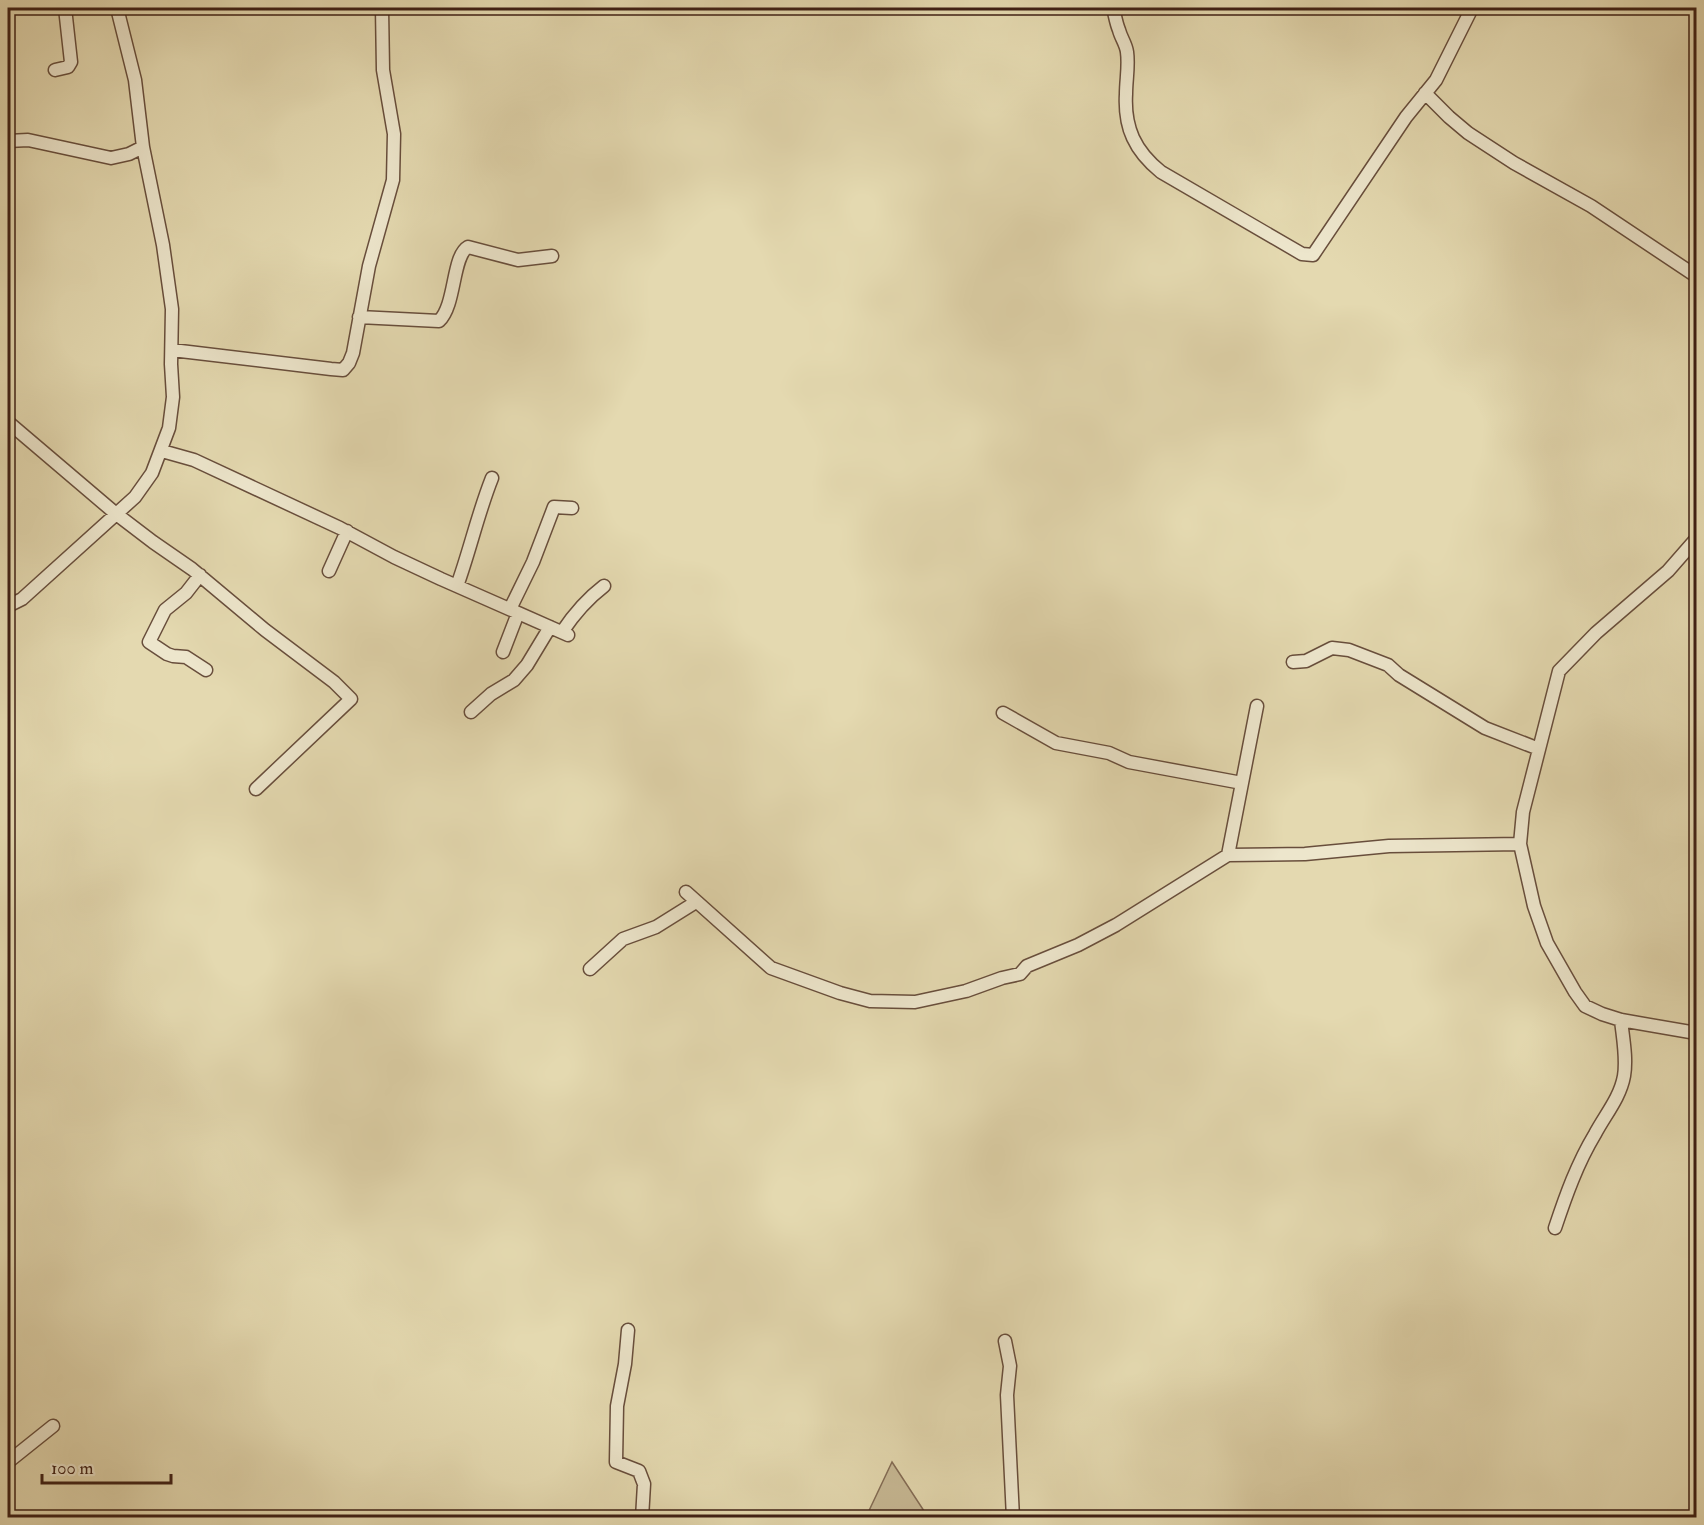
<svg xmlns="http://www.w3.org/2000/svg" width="1704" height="1525" font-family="'IM FELL Double Pica',serif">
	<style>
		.green { fill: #c8ba96; stroke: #846d56; stroke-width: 1.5 }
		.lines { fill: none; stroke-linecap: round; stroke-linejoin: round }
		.minor-casing { stroke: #684e3c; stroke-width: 15 }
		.minor { stroke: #ede6cc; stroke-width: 12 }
	</style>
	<rect width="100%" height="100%" fill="#e4d9b0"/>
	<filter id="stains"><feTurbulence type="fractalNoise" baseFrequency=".00333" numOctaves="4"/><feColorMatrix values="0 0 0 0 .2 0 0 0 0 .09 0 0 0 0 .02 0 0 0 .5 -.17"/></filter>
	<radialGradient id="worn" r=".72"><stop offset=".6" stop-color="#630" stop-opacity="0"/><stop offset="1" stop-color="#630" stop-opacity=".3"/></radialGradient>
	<path class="green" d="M 892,1462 L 928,1517 L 866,1517 Z"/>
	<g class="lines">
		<g class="minor-casing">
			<path id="minor" d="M 1113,8 C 1115,15 1116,23 1119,30 C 1121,38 1126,44 1127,52 C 1129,66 1126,80 1126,94 C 1124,128 1135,151 1161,172 L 1302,254 L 1313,255 L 1406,117 L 1436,80 L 1472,8
				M 55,70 L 68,67 L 71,62 L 65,8
				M 1425,93 L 1449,117 L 1468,133 L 1514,163 L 1591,206 L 1696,276
				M 8,141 L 28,140 L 111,158 L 129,154 L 143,147
				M 359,317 L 439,321 C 456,305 452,256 468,247 L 518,260 L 552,256
				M 172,350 L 331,369 L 343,370 L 349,363 L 353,353 L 369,266 L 393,180 L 394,134 L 383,70 L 382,8
				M 8,422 L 115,513 L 153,542 L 192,569 L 265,630 L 334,682 L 351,699 L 256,789
				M 162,451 L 194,460 L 340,528 L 394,557 L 441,579 L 568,635
				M 329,571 L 347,531
				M 200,575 L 186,593 L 165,610 L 149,642 L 167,654 L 173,656 L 186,657 L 206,670
				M 457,586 C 470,550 478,513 492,478
				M 8,606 L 22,599 L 135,497 L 152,473 L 169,428 L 173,397 L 171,364 L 172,309 L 163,245 L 143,147 L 135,80 L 117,8
				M 510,609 L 533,562 L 554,507 L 572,508
				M 562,632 C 574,614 587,599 604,586
				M 503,652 L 518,613
				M 1293,662 L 1306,661 L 1332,648 L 1349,650 L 1388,665 L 1399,675 L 1485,728 L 1539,749
				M 471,712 L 491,694 L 514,680 L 527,665 L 550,627
				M 1003,713 L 1056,743 L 1109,753 L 1129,762 L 1242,783
				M 1520,844 L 1534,906 L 1547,943 L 1575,992 L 1585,1006 L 1602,1014 L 1621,1020 L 1696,1033
				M 1228,855 L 1257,706
				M 686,892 L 771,968 L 840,993 L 870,1001 L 915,1002 L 966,991 L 1002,978 L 1020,974 L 1027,966 L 1078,945 L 1116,925 L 1228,855 L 1305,854 L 1389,846 L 1520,844 L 1523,812 L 1559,671 L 1596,633 L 1668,571 L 1696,539
				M 590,969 L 623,939 L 656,927 L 696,902
				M 1555,1228 C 1566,1195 1577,1164 1595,1134 C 1605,1115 1620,1098 1624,1076 C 1627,1058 1623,1039 1621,1020
				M 628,1330 L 625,1364 L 617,1406 L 616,1462 L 639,1471 L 644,1484 L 642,1518
				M 1005,1341 L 1010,1366 L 1007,1395 L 1013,1518
				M 8,1462 L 53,1426"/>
		</g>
		<use href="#minor" class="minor"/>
	</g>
	<rect width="1704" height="1525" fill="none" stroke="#e4d9b0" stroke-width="30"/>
	<rect x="9" y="9" width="1686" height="1507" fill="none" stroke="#3f2015" stroke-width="3"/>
	<rect x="15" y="15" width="1674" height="1495" fill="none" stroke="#3f2015" stroke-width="1.5"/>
	<path d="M42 1474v9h129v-9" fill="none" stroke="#3f2015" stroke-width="3"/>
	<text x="51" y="1474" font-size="18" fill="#3f2015" stroke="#ede6cc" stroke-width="4.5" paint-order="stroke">100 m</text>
	<rect width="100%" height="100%" filter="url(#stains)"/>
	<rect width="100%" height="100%" fill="url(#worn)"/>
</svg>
